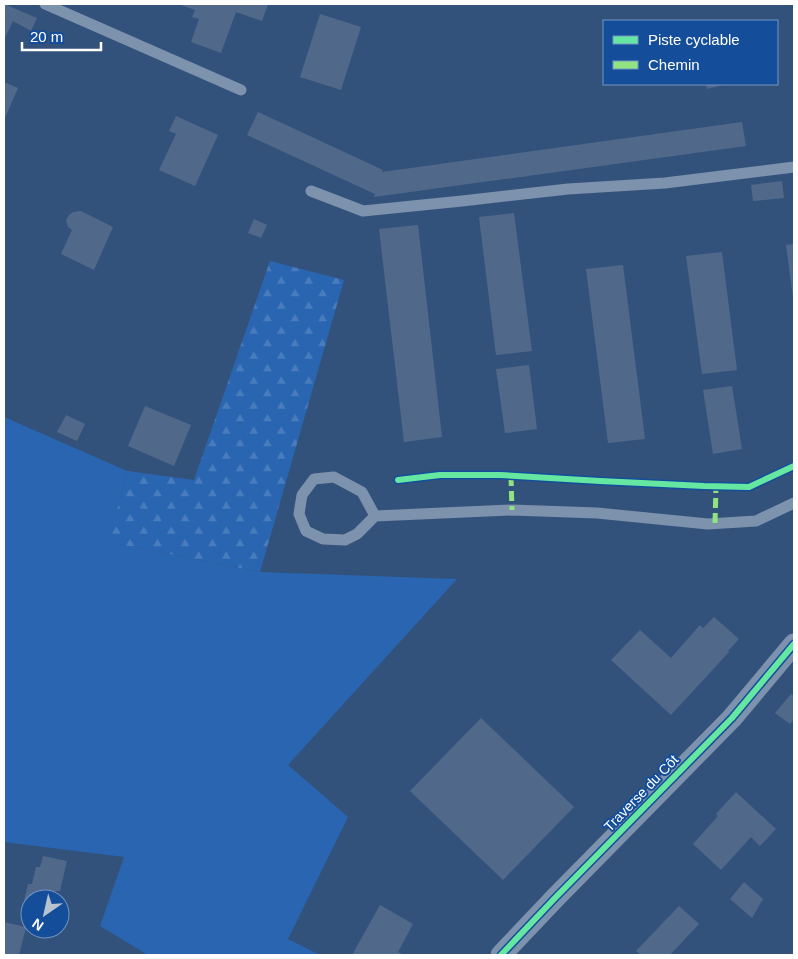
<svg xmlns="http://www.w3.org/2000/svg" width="798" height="959" font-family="Arial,sans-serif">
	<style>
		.grass { fill: #2965b0 }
		.forest { fill: url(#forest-firs) }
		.building { fill: #50698a }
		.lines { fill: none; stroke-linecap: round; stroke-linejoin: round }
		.service { stroke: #7d92ad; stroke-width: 11 }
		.minor { stroke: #7d92ad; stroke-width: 21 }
		.quiet { stroke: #91e382; stroke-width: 5; stroke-dasharray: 10 5; stroke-linecap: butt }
		.cycleway-casing { stroke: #144e9a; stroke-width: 9 }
		.cycleway { stroke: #66e7a1; stroke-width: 6 }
		.labels { text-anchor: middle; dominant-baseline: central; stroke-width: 4; stroke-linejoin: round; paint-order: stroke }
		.street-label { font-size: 14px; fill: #fff; stroke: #144e9a }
	</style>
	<defs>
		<pattern id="forest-firs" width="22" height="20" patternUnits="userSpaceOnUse" patternTransform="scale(1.25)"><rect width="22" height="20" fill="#2965b0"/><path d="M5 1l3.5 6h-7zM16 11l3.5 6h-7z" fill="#497cbc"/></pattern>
	</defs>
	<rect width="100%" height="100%" fill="#33527b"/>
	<path class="grass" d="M 4,417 L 127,471 L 110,542 L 260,572 L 457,579 L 288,765 L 348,817 L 288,939 L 320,955 L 148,955 L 100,926 L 124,857 L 4,842 Z"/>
	<path class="forest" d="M 270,261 L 344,280 L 260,572 L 109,542 L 127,471 L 194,480 Z"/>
	<path class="building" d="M 4,4 L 37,18 L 31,31 L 13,21 L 4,40 Z
		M 178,4 L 268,4 L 262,21 L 236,12 L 221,53 L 191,42 L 199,19 L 192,17 L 195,10 Z
		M 320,14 L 361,27 L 341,90 L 300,77 Z
		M 4,82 L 18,88 L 4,120 Z
		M 706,84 L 723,84 L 723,85 L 707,89 Z
		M 258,112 L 383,170 L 382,172 L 742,122 L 746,146 L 374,197 L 375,194 L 247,135 Z
		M 176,116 L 218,135 L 195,186 L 159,170 L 176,134 L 169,131 Z
		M 782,181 L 784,198 L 753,201 L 751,185 Z
		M 81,211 L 113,227 L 94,270 L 61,254 L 72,230 L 68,227 L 66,220 L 69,215 L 73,212 Z
		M 514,213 L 532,351 L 496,355 L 479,217 Z
		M 254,219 L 267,225 L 261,238 L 248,233 Z
		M 418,225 L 442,437 L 404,442 L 379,229 Z
		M 794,244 L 794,298 L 793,298 L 786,245 Z
		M 722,252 L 737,370 L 702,374 L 686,256 Z
		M 623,265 L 645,439 L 608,443 L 586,269 Z
		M 529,365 L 537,429 L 505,433 L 496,369 Z
		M 732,386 L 742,449 L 713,454 L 703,390 Z
		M 145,406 L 191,425 L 174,466 L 128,446 Z
		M 66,415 L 85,424 L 77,441 L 57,432 Z
		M 714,617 L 739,639 L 728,651 L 729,652 L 671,715 L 611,660 L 640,630 L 671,658 L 700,625 L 703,628 Z
		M 791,694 L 794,696 L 794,719 L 790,724 L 775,713 Z
		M 481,718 L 574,807 L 503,880 L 410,791 Z
		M 736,792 L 776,829 L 760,846 L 751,837 L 721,870 L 693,844 L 718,816 L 716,814 Z
		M 43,856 L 67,861 L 60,891 L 56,891 L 54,899 L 30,899 L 30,902 L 24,901 L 28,884 L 32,884 L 36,867 L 40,867 Z
		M 744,882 L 763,899 L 752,918 L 730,899 Z
		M 380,905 L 413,924 L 398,952 L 404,955 L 352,955 Z
		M 679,906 L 699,924 L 670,955 L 641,955 L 636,951 Z
		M 4,922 L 26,927 L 19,955 L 4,955 Z"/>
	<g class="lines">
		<path class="service" d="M 45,4 L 241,90
			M 311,191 L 363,211 L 462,201 L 568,189 L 665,183 L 794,167
			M 375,516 L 362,492 L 334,477 L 314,479 L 302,495 L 299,514 L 306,531 L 323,539 L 345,540 L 357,534 L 375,516 L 512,510 L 597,513 L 708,524 L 756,521 L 794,503"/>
		<path class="minor" d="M 501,955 L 555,898 L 732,718 L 794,644"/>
		<path class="quiet" d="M 511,476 L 512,510
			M 715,523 L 716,486"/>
		<g class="cycleway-casing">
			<path id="cycleway" d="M 398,480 L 440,475 L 500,475 L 600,481 L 704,486 L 749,487 L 794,466
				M 501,955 L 555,898 L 732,718 L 794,644"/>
		</g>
		<use href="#cycleway" class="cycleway"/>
	</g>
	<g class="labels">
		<g class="street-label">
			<text transform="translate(641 793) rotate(-46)">Traverse du Côt</text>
		</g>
	</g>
	<rect width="798" height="959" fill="none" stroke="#ffffff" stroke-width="10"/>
	<rect x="603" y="20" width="175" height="65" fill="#144e9a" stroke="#7295c2"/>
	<rect x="613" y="36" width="25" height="8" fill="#66e7a1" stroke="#7295c2"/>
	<text x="648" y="45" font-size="15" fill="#ffffff">Piste cyclable</text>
	<rect x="613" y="61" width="25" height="8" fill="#91e382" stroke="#7295c2"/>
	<text x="648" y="70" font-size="15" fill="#ffffff">Chemin</text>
	<g transform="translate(45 914) rotate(214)"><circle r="24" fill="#144e9a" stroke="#7295c2"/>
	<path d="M0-4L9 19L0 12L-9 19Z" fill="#b8c2d1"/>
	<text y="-8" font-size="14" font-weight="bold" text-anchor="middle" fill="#ffffff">N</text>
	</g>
	<path d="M22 42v8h79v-8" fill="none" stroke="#ffffff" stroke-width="2.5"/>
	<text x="30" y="42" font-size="15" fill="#ffffff" stroke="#144e9a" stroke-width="4" paint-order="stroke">20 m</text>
</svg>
